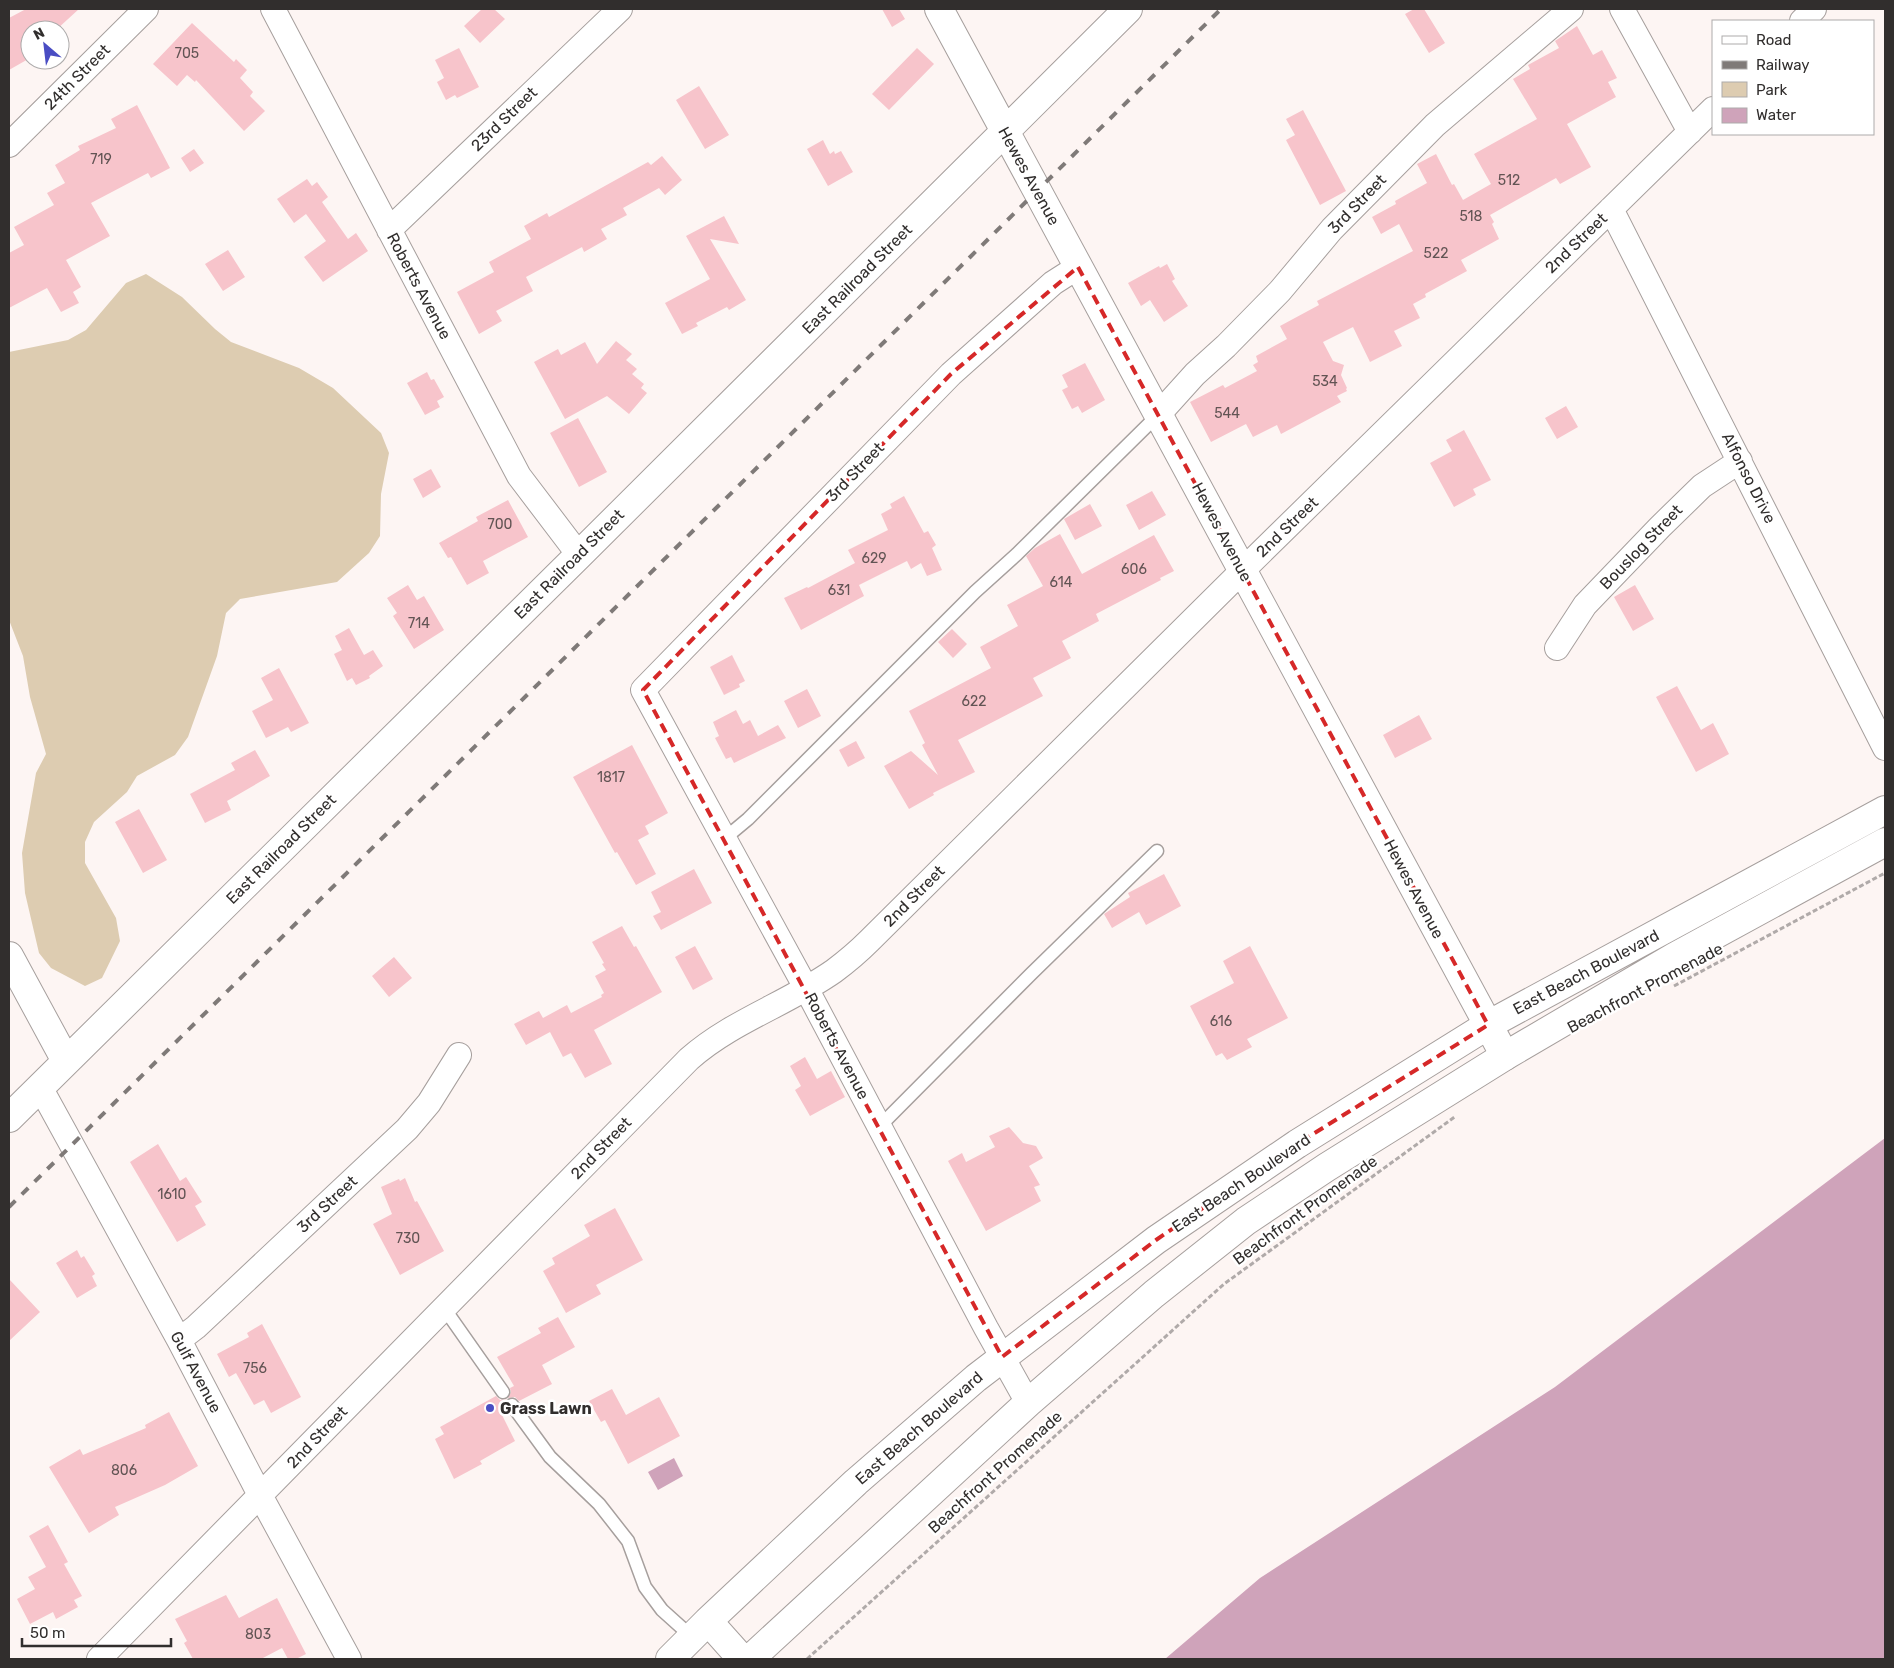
<svg xmlns="http://www.w3.org/2000/svg" width="1894" height="1668" font-family="Rubik,sans-serif">
	<style>
		.green { fill: #ddccb1 }
		.water { fill: #cfa3ba }
		.building { fill: #f7c4cb }
		.lines { fill: none; stroke-linecap: round; stroke-linejoin: round }
		.lane-casing { stroke: #a69f9d; stroke-width: 15 }
		.street-casing { stroke: #a69f9d; stroke-width: 26 }
		.secondary-casing { stroke: #a69f9d; stroke-width: 30 }
		.primary-casing { stroke: #a69f9d; stroke-width: 30 }
		.path { stroke: #b0aaa9; stroke-width: 3; stroke-dasharray: 5 2.5; stroke-linecap: butt }
		.lane { stroke: #fff; stroke-width: 12 }
		.street { stroke: #fff; stroke-width: 24 }
		.secondary { stroke: #fff; stroke-width: 28 }
		.primary { stroke: #fff; stroke-width: 28 }
		.rail { stroke: #7f7a78; stroke-width: 4; stroke-dasharray: 9 9; stroke-linecap: butt }
		.marked { fill: none; stroke: #d62828; stroke-width: 4; stroke-dasharray: 10 6; stroke-linejoin: round }
		.poi-dot { fill: #4a4dc3; stroke: #fff; stroke-width: 2 }
		.labels { text-anchor: middle; dominant-baseline: central; stroke-width: 5; stroke-linejoin: round; paint-order: stroke }
		.number-label { font-size: 14px; fill: #625454 }
		.street-label { font-size: 16px; fill: #312e2d; stroke: #fff }
		.poi-label { font-size: 16px; font-weight: bold; fill: #312e2d; stroke: #fff; text-anchor: start }
	</style>
	<rect width="100%" height="100%" fill="#fdf5f3"/>
	<path class="green" d="M 146,274 L 182,297 L 215,329 L 231,342 L 299,368 L 333,388 L 381,433 L 389,453 L 381,494 L 380,536 L 369,553 L 337,582 L 240,599 L 226,613 L 217,656 L 188,737 L 175,755 L 137,776 L 127,792 L 94,822 L 85,842 L 85,863 L 116,918 L 120,941 L 102,978 L 85,986 L 51,968 L 39,953 L 25,893 L 22,853 L 36,773 L 46,754 L 30,697 L 23,656 L 9,620 L 9,352 L 68,340 L 86,330 L 126,283 Z"/>
	<path class="water" d="M 1885,1138 L 1885,1659 L 1165,1659 L 1260,1578 L 1555,1387 Z
		M 674,1458 L 683,1476 L 658,1490 L 648,1472 Z"/>
	<path class="building" d="M 26,9 L 79,9 L 56,30 L 30,30 L 30,58 L 9,70 L 9,18 Z
		M 482,9 L 494,9 L 505,19 L 480,43 L 464,26 Z
		M 882,9 L 899,9 L 905,19 L 892,27 Z
		M 1414,9 L 1424,9 L 1445,43 L 1429,53 L 1405,14 Z
		M 192,23 L 234,62 L 236,59 L 247,70 L 240,78 L 253,92 L 250,96 L 265,111 L 244,131 L 196,80 L 195,82 L 187,75 L 177,86 L 153,64 Z
		M 1577,26 L 1593,55 L 1602,50 L 1617,78 L 1608,82 L 1616,97 L 1567,124 L 1591,167 L 1560,184 L 1556,178 L 1490,215 L 1494,222 L 1492,224 L 1499,239 L 1461,260 L 1467,271 L 1425,294 L 1426,297 L 1413,304 L 1420,318 L 1394,331 L 1402,346 L 1370,362 L 1353,327 L 1323,342 L 1333,361 L 1344,365 L 1341,375 L 1347,388 L 1346,389 L 1347,391 L 1337,396 L 1341,402 L 1281,434 L 1277,425 L 1253,437 L 1246,424 L 1211,442 L 1190,402 L 1223,385 L 1225,388 L 1257,371 L 1253,365 L 1258,362 L 1256,356 L 1287,339 L 1280,326 L 1319,305 L 1317,301 L 1413,251 L 1399,224 L 1381,234 L 1372,217 L 1396,204 L 1395,201 L 1427,183 L 1417,164 L 1436,154 L 1452,185 L 1454,184 L 1463,200 L 1491,184 L 1474,154 L 1537,119 L 1513,79 L 1530,69 L 1528,65 L 1559,48 L 1555,41 Z
		M 459,48 L 479,87 L 457,98 L 455,95 L 446,100 L 437,82 L 444,78 L 435,60 Z
		M 917,48 L 934,64 L 889,110 L 872,94 Z
		M 699,86 L 729,135 L 705,149 L 676,100 Z
		M 137,105 L 170,168 L 151,178 L 148,173 L 91,203 L 110,236 L 66,260 L 81,287 L 73,292 L 79,303 L 61,312 L 47,288 L 9,308 L 9,253 L 24,245 L 14,227 L 54,205 L 47,193 L 65,183 L 55,165 L 80,150 L 78,146 L 116,128 L 111,119 Z
		M 1303,110 L 1346,191 L 1320,205 L 1286,140 L 1295,135 L 1286,119 Z
		M 823,140 L 830,154 L 834,151 L 835,154 L 841,151 L 853,172 L 828,186 L 807,149 Z
		M 194,149 L 204,163 L 190,172 L 181,158 Z
		M 662,156 L 682,180 L 665,195 L 659,188 L 623,208 L 627,215 L 601,229 L 607,239 L 584,252 L 582,247 L 526,277 L 533,291 L 496,311 L 502,321 L 479,334 L 457,292 L 494,272 L 489,262 L 531,239 L 524,226 L 547,213 L 549,217 L 648,162 L 651,165 Z
		M 307,179 L 312,186 L 317,182 L 328,197 L 322,202 L 348,239 L 356,233 L 368,251 L 323,282 L 304,257 L 326,241 L 306,214 L 294,223 L 277,199 Z
		M 724,216 L 739,244 L 710,239 L 746,300 L 729,310 L 727,307 L 696,323 L 698,326 L 682,334 L 665,303 L 710,279 L 686,236 Z
		M 228,250 L 245,277 L 223,291 L 205,264 Z
		M 1167,264 L 1175,279 L 1172,281 L 1188,306 L 1164,322 L 1150,300 L 1141,306 L 1128,283 L 1159,266 L 1160,268 Z
		M 616,341 L 632,354 L 626,360 L 637,369 L 632,374 L 644,384 L 641,388 L 647,393 L 629,414 L 607,396 L 565,419 L 534,362 L 558,349 L 561,355 L 585,342 L 597,364 Z
		M 1085,363 L 1105,400 L 1082,413 L 1078,406 L 1072,409 L 1062,390 L 1068,387 L 1062,375 Z
		M 427,372 L 431,380 L 434,379 L 444,397 L 437,401 L 440,407 L 425,415 L 407,383 Z
		M 1566,406 L 1578,427 L 1557,439 L 1545,418 Z
		M 578,418 L 607,472 L 579,487 L 550,433 Z
		M 1464,430 L 1491,480 L 1473,489 L 1476,495 L 1454,507 L 1430,463 L 1452,451 L 1446,440 Z
		M 431,469 L 441,487 L 423,498 L 413,479 Z
		M 1152,491 L 1166,515 L 1139,530 L 1126,505 Z
		M 904,496 L 924,533 L 928,531 L 936,545 L 932,548 L 942,570 L 927,576 L 921,563 L 911,569 L 907,561 L 859,585 L 864,596 L 801,630 L 784,598 L 807,587 L 808,588 L 855,563 L 848,550 L 888,530 L 881,514 L 892,508 L 890,504 Z
		M 508,500 L 528,537 L 483,561 L 489,573 L 467,585 L 451,557 L 448,558 L 439,543 L 478,521 L 476,517 Z
		M 1090,504 L 1102,526 L 1075,540 L 1064,519 Z
		M 1060,534 L 1082,574 L 1154,535 L 1174,571 L 1160,578 L 1161,580 L 1096,614 L 1099,621 L 1062,641 L 1071,658 L 1033,678 L 1043,696 L 958,740 L 975,772 L 933,793 L 934,795 L 909,809 L 884,766 L 911,751 L 938,775 L 922,745 L 925,743 L 909,711 L 991,668 L 980,647 L 1018,626 L 1007,605 L 1043,586 L 1026,556 L 1035,548 Z
		M 408,585 L 417,600 L 424,596 L 444,630 L 414,649 L 393,616 L 397,613 L 387,598 Z
		M 1635,585 L 1654,619 L 1633,631 L 1614,597 Z
		M 349,628 L 364,655 L 373,650 L 383,666 L 369,676 L 370,678 L 356,685 L 352,678 L 347,681 L 334,654 L 342,650 L 335,636 Z
		M 952,629 L 967,644 L 953,658 L 938,642 Z
		M 732,655 L 745,681 L 739,684 L 740,687 L 724,695 L 710,667 Z
		M 279,668 L 309,723 L 291,732 L 288,727 L 266,738 L 252,711 L 273,700 L 261,678 Z
		M 1677,686 L 1701,730 L 1713,723 L 1729,754 L 1696,772 L 1656,697 Z
		M 807,689 L 821,716 L 798,728 L 784,701 Z
		M 736,710 L 743,724 L 750,720 L 758,736 L 778,725 L 786,738 L 734,763 L 731,757 L 726,759 L 715,738 L 719,736 L 713,722 Z
		M 1419,715 L 1432,739 L 1395,758 L 1383,735 Z
		M 856,741 L 865,758 L 848,767 L 839,750 Z
		M 632,745 L 668,813 L 645,826 L 649,834 L 638,840 L 656,874 L 636,885 L 617,852 L 615,853 L 573,777 Z
		M 255,750 L 270,776 L 227,801 L 231,810 L 205,823 L 190,794 L 235,770 L 231,763 Z
		M 139,809 L 167,860 L 143,873 L 115,822 Z
		M 694,869 L 712,903 L 661,930 L 653,916 L 661,912 L 651,892 Z
		M 1164,874 L 1181,906 L 1146,925 L 1139,912 L 1112,928 L 1104,914 L 1130,897 L 1128,893 Z
		M 622,926 L 634,947 L 636,946 L 662,992 L 594,1030 L 612,1064 L 585,1078 L 571,1053 L 563,1057 L 550,1032 L 526,1045 L 514,1024 L 539,1011 L 543,1018 L 567,1005 L 571,1013 L 602,997 L 601,995 L 604,993 L 595,976 L 606,970 L 602,964 L 604,963 L 592,942 Z
		M 695,946 L 713,979 L 693,990 L 675,957 Z
		M 1250,946 L 1288,1018 L 1247,1039 L 1252,1047 L 1227,1060 L 1222,1053 L 1216,1056 L 1190,1006 L 1234,983 L 1223,961 Z
		M 394,957 L 412,978 L 389,997 L 372,976 Z
		M 805,1057 L 817,1079 L 831,1071 L 845,1097 L 810,1116 L 795,1090 L 801,1086 L 790,1066 Z
		M 1009,1127 L 1023,1143 L 1036,1146 L 1043,1158 L 1029,1166 L 1040,1185 L 1034,1187 L 1041,1201 L 986,1231 L 948,1161 L 962,1153 L 966,1162 L 995,1147 L 989,1136 Z
		M 158,1144 L 180,1181 L 186,1177 L 202,1202 L 195,1206 L 206,1225 L 177,1242 L 130,1162 Z
		M 405,1178 L 415,1202 L 417,1201 L 444,1251 L 400,1275 L 373,1224 L 392,1214 L 381,1187 L 399,1179 L 400,1181 Z
		M 615,1208 L 643,1260 L 596,1285 L 601,1294 L 566,1313 L 543,1271 L 555,1264 L 552,1258 L 590,1236 L 584,1225 Z
		M 77,1250 L 81,1258 L 84,1256 L 95,1274 L 92,1276 L 97,1286 L 77,1298 L 56,1263 Z
		M 9,1279 L 40,1312 L 9,1341 Z
		M 558,1317 L 575,1347 L 542,1365 L 552,1384 L 519,1401 L 515,1397 L 508,1398 L 511,1392 L 510,1388 L 514,1386 L 497,1357 L 541,1333 L 538,1328 Z
		M 262,1324 L 301,1397 L 271,1413 L 264,1400 L 254,1405 L 236,1373 L 229,1377 L 217,1354 L 249,1337 L 247,1333 Z
		M 612,1389 L 626,1415 L 659,1397 L 680,1436 L 628,1464 L 605,1420 L 601,1422 L 589,1401 Z
		M 496,1396 L 500,1400 L 507,1399 L 504,1402 L 505,1408 L 500,1411 L 515,1441 L 480,1461 L 482,1464 L 454,1479 L 435,1439 L 444,1434 L 440,1427 Z
		M 169,1412 L 198,1466 L 165,1485 L 115,1507 L 119,1515 L 89,1533 L 49,1467 L 80,1449 L 83,1455 L 146,1428 L 145,1425 Z
		M 48,1525 L 68,1562 L 64,1564 L 82,1596 L 74,1600 L 78,1607 L 56,1619 L 53,1612 L 30,1624 L 17,1599 L 35,1589 L 28,1577 L 46,1567 L 29,1536 Z
		M 226,1595 L 239,1618 L 277,1598 L 306,1654 L 296,1659 L 288,1659 L 282,1648 L 261,1659 L 193,1659 L 184,1643 L 187,1641 L 175,1619 Z"/>
	<g class="lines">
		<g class="lane-casing">
			<path id="lane" d="M 724,839 L 748,819 L 975,592 L 1017,554 L 1158,415
				M 880,1126 L 1031,974 L 1157,851
				M 444,1308 L 503,1392
				M 512,1405 L 550,1457 L 599,1504 L 628,1541 L 645,1587 L 662,1610 L 692,1637"/>
		</g>
		<g class="street-casing">
			<path id="street" d="M 273,9 L 519,476 L 579,555
				M 1622,9 L 1690,132
				M 1802,21 L 1814,9
				M 9,145 L 146,9
				M 1611,209 L 1885,748
				M 389,230 L 620,9
				M 1158,415 L 1195,374 L 1226,346 L 1280,291 L 1332,229 L 1435,125 L 1571,9
				M 1557,648 L 1585,605 L 1660,527 L 1702,486 L 1740,461
				M 40,1087 L 179,1340 L 260,1495 L 349,1659
				M 179,1340 L 196,1327 L 407,1129 L 429,1103 L 459,1055
				M 1028,1403 L 986,1328 L 806,988 L 643,690 L 951,374 L 1053,283 L 1078,267
				M 99,1659 L 689,1059 C 732,1021 787,1004 834,971 C 846,962 858,952 869,941 L 1242,571 L 1713,109"/>
		</g>
		<g class="secondary-casing">
			<path id="secondary" d="M 939,9 L 1505,1056
				M 9,956 L 66,1061
				M 9,1118 L 579,555 L 1128,9"/>
		</g>
		<g class="primary-casing">
			<path id="primary" d="M 708,1621 L 742,1659
				M 670,1659 L 708,1621 L 856,1482 L 976,1378 L 1156,1240 L 1297,1144 L 1488,1025 L 1885,810
				M 750,1659 L 1028,1403 L 1154,1294 L 1246,1221 L 1327,1167 L 1505,1056 L 1674,957 L 1885,842"/>
		</g>
		<path class="path" d="M 1674,986 L 1885,873
			M 807,1659 L 1224,1284 L 1456,1116"/>
		<use href="#lane" class="lane"/>
		<use href="#street" class="street"/>
		<use href="#secondary" class="secondary"/>
		<use href="#primary" class="primary"/>
		<path class="rail" d="M 9,1207 L 1221,9"/>
	</g>
	<path class="marked" d="M 1078,267 L 1488,1025 L 1297,1144 L 1156,1240 L 1002,1357 L 643,690 L 951,374 Z"/>
	<circle class="poi-dot" cx="490" cy="1408" r="5"/>
	<g class="labels">
		<g class="number-label">
			<text x="187" y="53">705</text>
			<text x="101" y="159">719</text>
			<text x="1509" y="180">512</text>
			<text x="1471" y="216">518</text>
			<text x="1436" y="253">522</text>
			<text x="1325" y="381">534</text>
			<text x="1227" y="413">544</text>
			<text x="500" y="524">700</text>
			<text x="874" y="558">629</text>
			<text x="1134" y="569">606</text>
			<text x="1061" y="582">614</text>
			<text x="839" y="590">631</text>
			<text x="419" y="623">714</text>
			<text x="974" y="701">622</text>
			<text x="611" y="777">1817</text>
			<text x="1221" y="1021">616</text>
			<text x="172" y="1194">1610</text>
			<text x="408" y="1238">730</text>
			<text x="255" y="1368">756</text>
			<text x="124" y="1470">806</text>
			<text x="258" y="1634">803</text>
		</g>
		<g class="street-label">
			<text transform="translate(77 77) rotate(-45)">24th Street</text>
			<text transform="translate(504 119) rotate(-44)">23rd Street</text>
			<text transform="translate(1029 176) rotate(61)">Hewes Avenue</text>
			<text transform="translate(1357 204) rotate(-46)">3rd Street</text>
			<text transform="translate(1576 243) rotate(-44)">2nd Street</text>
			<text transform="translate(857 279) rotate(-45)">East Railroad Street</text>
			<text transform="translate(419 286) rotate(62)">Roberts Avenue</text>
			<text transform="translate(855 472) rotate(-46)">3rd Street</text>
			<text transform="translate(1749 478) rotate(63)">Alfonso Drive</text>
			<text transform="translate(1287 527) rotate(-44)">2nd Street</text>
			<text transform="translate(1222 532) rotate(62)">Hewes Avenue</text>
			<text transform="translate(1641 547) rotate(-46)">Bouslog Street</text>
			<text transform="translate(569 564) rotate(-45)">East Railroad Street</text>
			<text transform="translate(281 849) rotate(-45)">East Railroad Street</text>
			<text transform="translate(1414 889) rotate(62)">Hewes Avenue</text>
			<text transform="translate(914 896) rotate(-45)">2nd Street</text>
			<text transform="translate(1586 972) rotate(-28)">East Beach Boulevard</text>
			<text transform="translate(1645 988) rotate(-28)">Beachfront Promenade</text>
			<text transform="translate(837 1046) rotate(62)">Roberts Avenue</text>
			<text transform="translate(601 1148) rotate(-46)">2nd Street</text>
			<text transform="translate(1241 1183) rotate(-34)">East Beach Boulevard</text>
			<text transform="translate(327 1204) rotate(-43)">3rd Street</text>
			<text transform="translate(1305 1210) rotate(-36)">Beachfront Promenade</text>
			<text transform="translate(196 1372) rotate(62)">Gulf Avenue</text>
			<text transform="translate(919 1428) rotate(-41)">East Beach Boulevard</text>
			<text transform="translate(317 1437) rotate(-46)">2nd Street</text>
			<text transform="translate(995 1472) rotate(-42)">Beachfront Promenade</text>
		</g>
		<g class="poi-label">
			<text x="500" y="1408">Grass Lawn</text>
		</g>
	</g>
	<rect width="1894" height="1668" fill="none" stroke="#312e2d" stroke-width="20"/>
	<rect x="1712" y="20" width="162" height="115" fill="#ffffff" stroke="#adabab"/>
	<rect x="1722" y="36" width="25" height="8" fill="#ffffff" stroke="#adabab"/>
	<text x="1756" y="45" font-size="15" fill="#312e2d">Road</text>
	<rect x="1722" y="61" width="25" height="8" fill="#7f7a78" stroke="#adabab"/>
	<text x="1756" y="70" font-size="15" fill="#312e2d">Railway</text>
	<rect x="1722" y="82" width="25" height="15" fill="#ddccb1" stroke="#adabab"/>
	<text x="1756" y="95" font-size="15" fill="#312e2d">Park</text>
	<rect x="1722" y="108" width="25" height="15" fill="#cfa3ba" stroke="#adabab"/>
	<text x="1756" y="120" font-size="15" fill="#312e2d">Water</text>
	<g transform="translate(45 45) rotate(332)"><circle r="24" fill="#ffffff" stroke="#adabab"/>
	<path d="M0-4L9 19L0 12L-9 19Z" fill="#4a4dc3"/>
	<text y="-8" font-size="14" font-weight="bold" text-anchor="middle" fill="#312e2d">N</text>
	</g>
	<path d="M22 1638v8h149v-8" fill="none" stroke="#312e2d" stroke-width="2.5"/>
	<text x="30" y="1638" font-size="15" fill="#312e2d" stroke="#ffffff" stroke-width="4" paint-order="stroke">50 m</text>
</svg>
